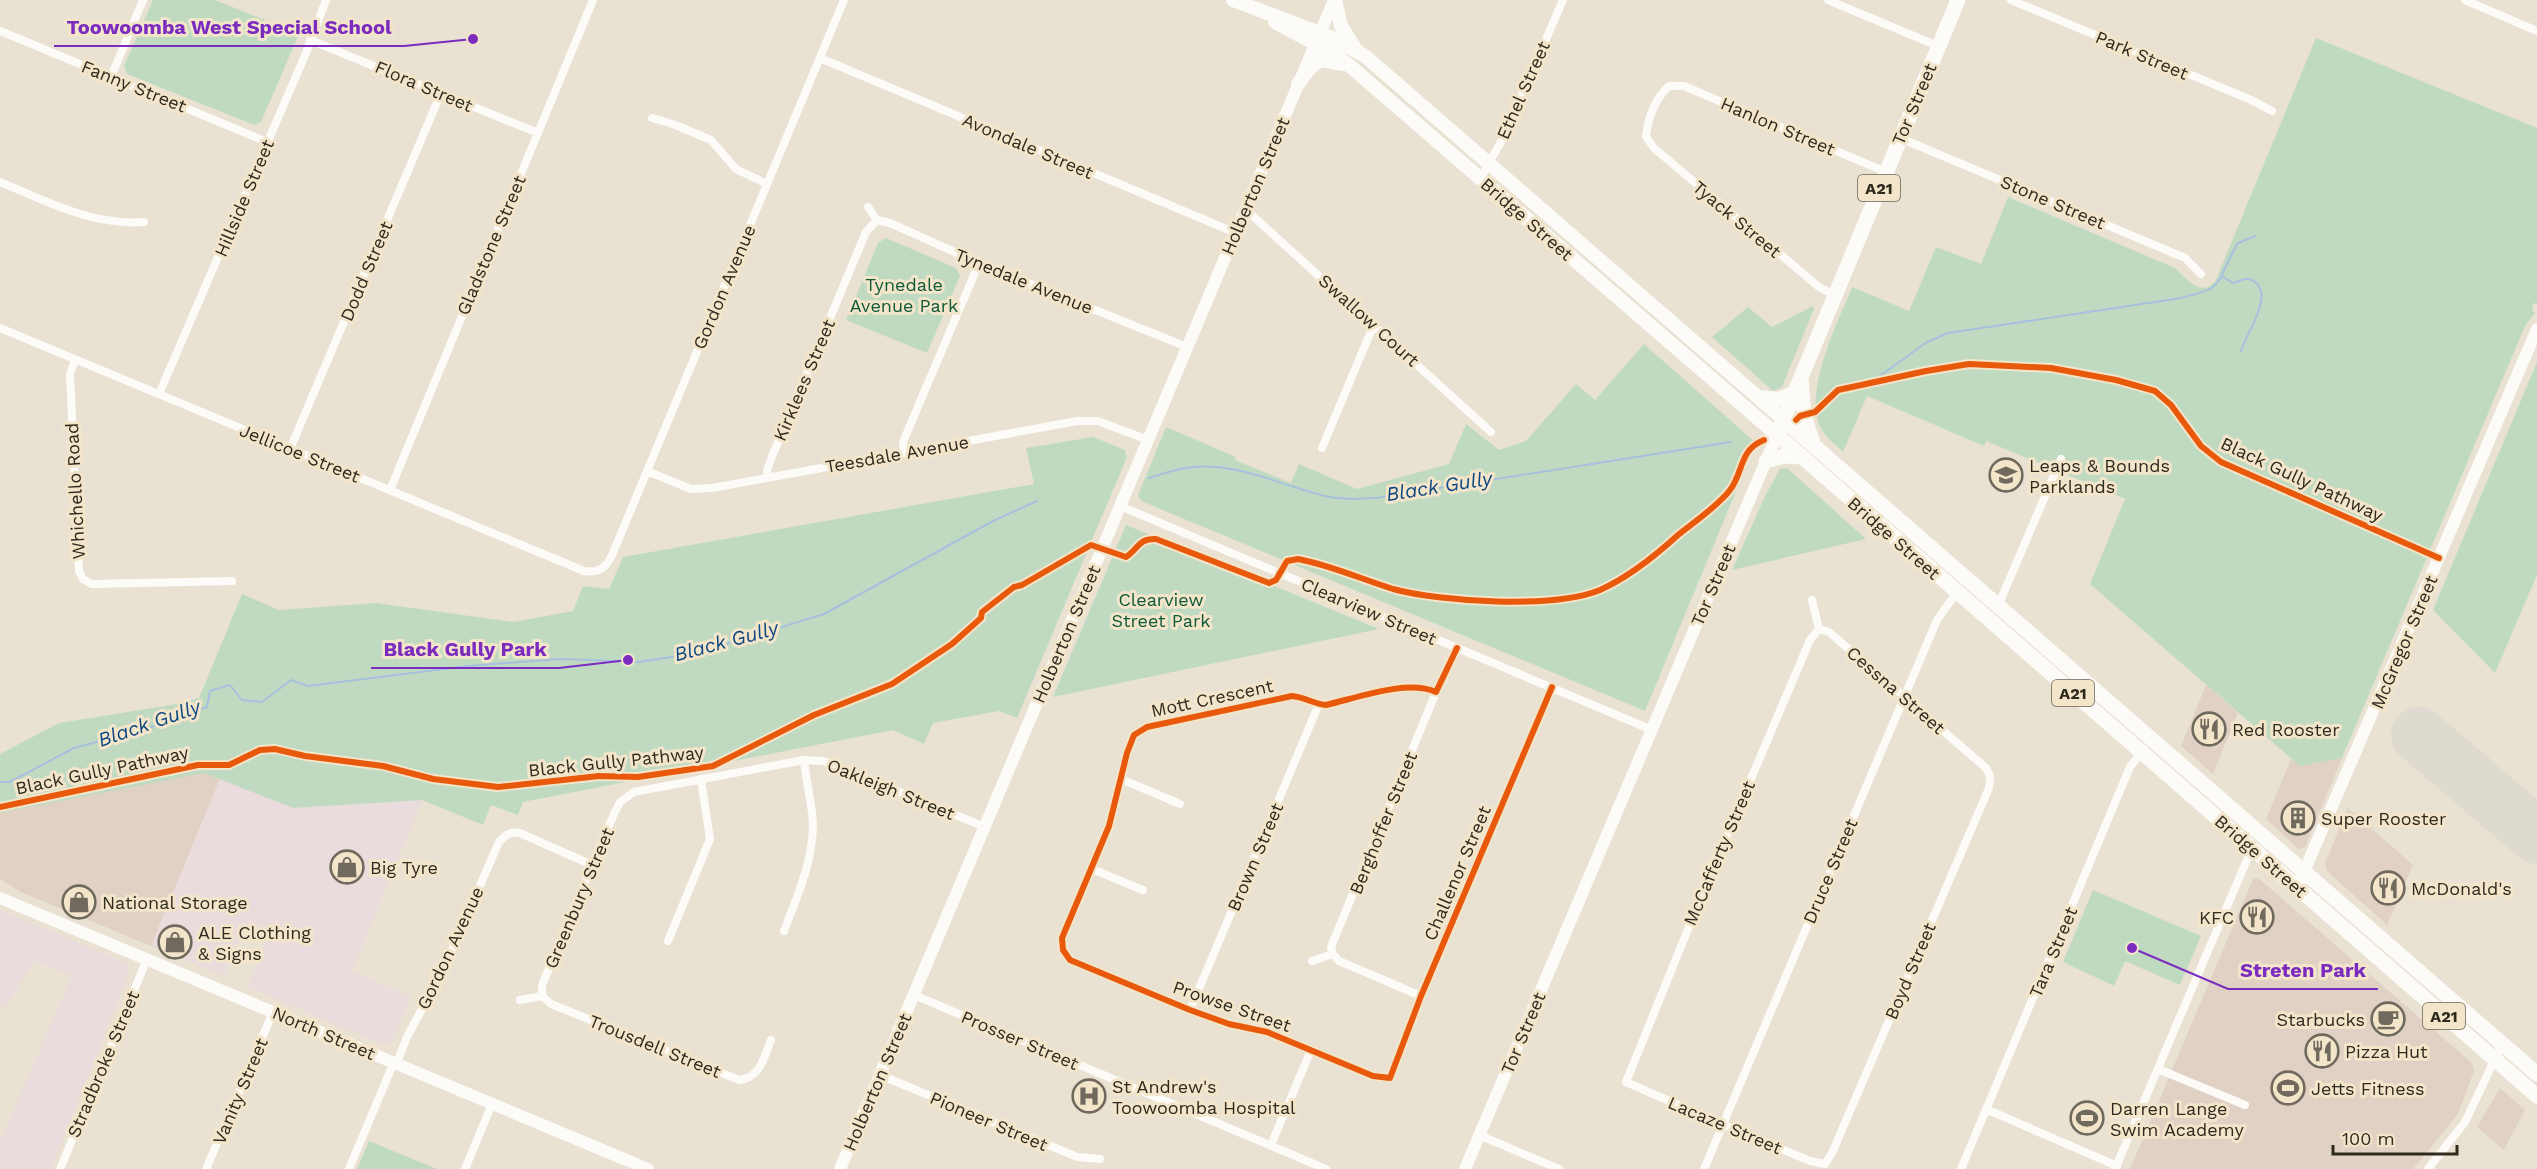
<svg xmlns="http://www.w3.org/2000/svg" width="2537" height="1169" font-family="'Work Sans',sans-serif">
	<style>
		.commercial { fill: #e0d1c4 }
		.industrial { fill: #eadbdc }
		.green { fill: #c0dac2 }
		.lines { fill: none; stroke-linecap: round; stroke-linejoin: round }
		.stream { stroke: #a6c0de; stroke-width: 2 }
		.runway { stroke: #dfdad0; stroke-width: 56 }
		.street { stroke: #fcfbf8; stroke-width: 8 }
		.secondary { stroke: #fcfbf8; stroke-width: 12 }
		.primary { stroke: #fcfbf8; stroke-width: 14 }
		.highway { stroke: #fcfbf8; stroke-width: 15 }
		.cycleway-casing { stroke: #f3e5c9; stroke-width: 10 }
		.cycleway { stroke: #e8590c; stroke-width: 6 }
		.labels { text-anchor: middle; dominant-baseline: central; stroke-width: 6; stroke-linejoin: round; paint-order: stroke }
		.shield { fill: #f3e5c9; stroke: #6a6252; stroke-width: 1.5 }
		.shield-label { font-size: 16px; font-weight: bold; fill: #2f2a1f }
		.street-label { font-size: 18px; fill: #2f2a1f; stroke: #f3e5c9 }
		.park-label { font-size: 18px; fill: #0d5a39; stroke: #f3e5c9 }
		.poi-label { font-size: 18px; fill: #2f2a1f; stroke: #f3e5c9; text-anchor: start }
		.water-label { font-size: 20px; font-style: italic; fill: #0c4781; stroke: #f3e5c9 }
		.leader { fill: none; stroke: #7b2cbf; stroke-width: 2 }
		.callout-dot { fill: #7b2cbf; stroke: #f3e5c9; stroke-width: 2 }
		.callout-label { font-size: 20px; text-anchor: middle; font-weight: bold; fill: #7b2cbf; stroke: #f3e5c9; stroke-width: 6; stroke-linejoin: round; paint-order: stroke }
	</style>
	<rect width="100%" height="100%" fill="#e9e2d3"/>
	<path class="commercial" d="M 2206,685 L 2238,713 L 2213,774 L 2181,746 Z
		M 2342,758 L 2305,847 L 2299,849 L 2266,819 L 2291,759 L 2300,766 Z
		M 204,772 L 220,779 L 151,946 L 21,892 L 0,879 L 0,813 Z
		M 2348,808 L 2413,865 L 2387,925 L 2327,871 L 2325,863 Z
		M 2258,878 L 2472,1063 L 2474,1071 L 2458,1114 L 2413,1169 L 2130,1169 L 2253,879 Z
		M 2500,1088 L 2525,1110 L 2504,1150 L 2477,1127 Z"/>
	<path class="industrial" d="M 220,779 L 293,808 L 422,800 L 352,971 L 411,997 L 392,1041 L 385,1045 L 248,987 L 266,941 L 242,931 L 224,976 L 151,946 Z
		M 0,910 L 128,964 L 128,975 L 51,1169 L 0,1169 L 0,1142 L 72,976 L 35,960 L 5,1007 L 0,1005 Z"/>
	<path class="green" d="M 153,0 L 215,0 L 299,34 L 261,122 L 254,125 L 127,74 L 124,66 Z
		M 2316,38 L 2537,128 L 2537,304 L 2534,303 L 2532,310 L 2535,313 L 2525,326 L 2342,758 L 2300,766 L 2090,584 L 2125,499 L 1986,441 L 1984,446 L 1867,396 L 1843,452 C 1837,446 1828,439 1823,432 C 1800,395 1838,323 1852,287 L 1909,311 L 1936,247 L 1981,264 L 2008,197 L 2175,268 C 2187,279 2199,297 2215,282 Z
		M 886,238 L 956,268 L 960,276 L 927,353 L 846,320 L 878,243 Z
		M 1813,306 L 1814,309 L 1782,387 L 1773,391 L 1712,337 L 1748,307 L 1772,327 Z
		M 1644,344 L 1756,443 L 1645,711 L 1141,501 L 1138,495 L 1166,427 L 1236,457 L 1235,460 L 1291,483 L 1299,464 L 1357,489 L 1449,464 L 1466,424 L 1499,450 L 1526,441 L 1576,384 L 1595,400 Z
		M 2537,362 L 2537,575 L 2495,673 L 2433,610 Z
		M 1093,437 L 1125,450 L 1127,457 L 1017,718 L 999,711 L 933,723 L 924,744 L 893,730 L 523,802 L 518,815 L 491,805 L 483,825 L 422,800 L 293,808 L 204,773 L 0,813 L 0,754 L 59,723 L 171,705 L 199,698 L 242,594 L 279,610 L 376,603 L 514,622 L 573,611 L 583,586 L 609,589 L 623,557 L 1034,484 L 1026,448 Z
		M 1787,468 L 1866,539 L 1732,570 L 1765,496 L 1780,469 Z
		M 1126,525 L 1379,629 L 1053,697 Z
		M 2093,890 L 2201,936 L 2180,985 L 2125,961 L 2114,986 L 2063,962 Z
		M 369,1141 L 437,1169 L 357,1169 Z"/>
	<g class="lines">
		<path class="stream" d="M 2223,277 L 2233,283 C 2241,280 2248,276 2256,283 C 2273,297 2246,334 2241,351
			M 1877,378 L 1927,342 L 1948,333 L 2175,299 C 2229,288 2213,285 2238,243 L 2255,236
			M 1149,478 C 1164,473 1179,468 1194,467 C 1239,463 1283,486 1325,496 C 1342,500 1358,499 1376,498 L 1731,442
			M 0,782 L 10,782 L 74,748 L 155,726 L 207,707 L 210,691 L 230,685 L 242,700 L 262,702 L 291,680 L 308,686 L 468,666 L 561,659 L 639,662 L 697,653 L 824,614 L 993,521 L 1037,501"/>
		<path class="runway" d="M 2419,735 L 2537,836"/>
		<path class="street" d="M 1828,0 L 1938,46
			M 2011,0 L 2249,99 L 2272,111
			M 2465,0 L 2537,31
			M 0,31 L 267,142
			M 310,40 L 538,133
			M 820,58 L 1236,233
			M 111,77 L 143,0
			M 652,118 L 673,124 L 711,140 L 736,169 L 767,184
			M 1900,138 L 2185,258 L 2201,274
			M 1480,179 L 1502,140 L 1563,0
			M 0,182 C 46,201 92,226 144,222
			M 868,207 L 877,220 L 890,223 L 979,263 L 1187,347
			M 1245,209 L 1491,432
			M 1834,295 L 1819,287 L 1654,148 L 1646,137 C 1648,118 1655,99 1669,86 L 1684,86 L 1886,172
			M 0,328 L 584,571 C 599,573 606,568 612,555 L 844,0
			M 75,360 L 70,374 L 79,571 L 83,579 L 92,584 L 232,581
			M 159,394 L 306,53 L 326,0
			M 1322,448 L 1374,324
			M 290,449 L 441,93
			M 904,452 L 903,442 L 979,263
			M 647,471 L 691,489 L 712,488 L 1077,421 L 1098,421 L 1148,440
			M 768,477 L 767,470 L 771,459 L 866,232 L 877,220
			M 390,490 L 593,0
			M 1120,506 L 1652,730
			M 1812,600 L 1819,629
			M 1998,606 L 2061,459
			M 1819,629 L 1829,632 L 1986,768 L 1990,776 L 1989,788 L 1832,1153 L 1825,1164 L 1810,1161 L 1731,1128 L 1626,1082 L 1708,880 L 1810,640 Z
			M 1457,648 L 1436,692 C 1407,679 1357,698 1326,705 C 1314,704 1304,697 1292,696 L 1147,727 L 1134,735 L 1127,753 L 1109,826 L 1062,938 L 1063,950 L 1070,960 L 1190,1010 L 1229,1024 L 1267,1032 L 1373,1076 L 1390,1078 L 1421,996 L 1552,687
			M 1121,779 L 1180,804
			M 1092,869 L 1143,890
			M 784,931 C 797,896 813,862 813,824 C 812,803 806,781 804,760
			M 668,941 L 710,839 L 701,779
			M 1333,954 L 1331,947 L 1436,692
			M 1333,954 L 1339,961 L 1421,996
			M 1312,961 L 1333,954
			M 914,995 L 1326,1169
			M 542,996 L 542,985 L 614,814 L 620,802 L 634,792 L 804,760 L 824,761 L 985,827
			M 542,996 L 551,1004 L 739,1080 C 761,1077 763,1059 771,1040
			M 520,1000 L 542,996
			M 1190,1010 L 1319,704
			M 397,1063 L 407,1037 L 444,968 L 499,842 C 506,835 510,831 520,833 L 592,865
			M 2158,1069 L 2245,1105
			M 880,1075 L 1077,1157 L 1100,1159
			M 1986,1109 L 2117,1166
			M 1479,1135 L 1559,1169
			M 1271,1145 L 1311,1050
			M 60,1169 L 147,959
			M 206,1169 L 273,1012
			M 349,1169 L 394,1062
			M 465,1169 L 492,1104
			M 1704,1169 L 1937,620 L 1959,589
			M 1961,1169 L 2130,767 L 2144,749
			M 2115,1169 L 2252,848
			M 2428,1169 L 2465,1122 L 2502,1044"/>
		<path class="secondary" d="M 2297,888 L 2537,329
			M 0,898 L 648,1169
			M 840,1169 L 1334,0
			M 1465,1169 L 1777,435"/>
		<path class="primary" d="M 1233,0 L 1330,37 L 1365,56 L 1783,419
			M 1335,0 L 1341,26 L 1356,50
			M 1275,22 L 1329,51 L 1350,66 L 1777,435
			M 1298,84 L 1309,69 L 1320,60 L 1343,64
			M 1759,397 L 1779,399 L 1794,393"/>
		<path class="highway" d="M 1958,0 L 1777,435 L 2537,1096
			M 1801,379 L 1804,415 L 1813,443
			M 1783,419 L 2537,1074
			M 1766,461 L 1784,456 L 1801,457"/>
		<g class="cycleway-casing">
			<path id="cycleway" d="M 1796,420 L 1800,416 L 1815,412 L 1838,390 L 1926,371 L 1969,364 L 2051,368 L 2116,380 L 2155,391 L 2171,405 L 2201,446 L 2221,462 L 2439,558
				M 1457,648 L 1436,692 C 1407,679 1357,698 1326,705 C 1314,704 1304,697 1292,696 L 1147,727 L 1134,735 L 1127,753 L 1109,826 L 1062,938 L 1063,950 L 1070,960 L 1190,1010 L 1229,1024 L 1267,1032 L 1373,1076 L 1390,1078 L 1421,996 L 1552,687
				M 0,807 L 198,765 L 229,765 L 260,750 L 275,749 L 305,756 L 383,766 L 433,779 L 498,787 L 599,776 L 638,777 L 713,766 L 814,715 L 892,684 L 952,644 L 981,618 L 982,612 L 1014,587 L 1022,585 L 1091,545 L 1126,557 C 1138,549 1139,538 1156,539 L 1269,583 L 1276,580 L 1287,561 L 1298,559 C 1330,565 1361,579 1393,589 C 1441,602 1554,609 1600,590 C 1629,577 1655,556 1678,535 C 1694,522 1718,506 1730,490 C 1744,471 1739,450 1764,440"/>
		</g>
		<use href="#cycleway" class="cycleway"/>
	</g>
	<defs>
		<g id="school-ring" transform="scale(1.725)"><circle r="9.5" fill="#f3e5c9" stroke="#706a5e" stroke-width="1.5"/><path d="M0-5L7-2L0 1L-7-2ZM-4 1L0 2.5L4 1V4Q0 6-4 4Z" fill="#706a5e"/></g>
		<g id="restaurant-ring" transform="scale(1.725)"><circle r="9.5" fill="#f3e5c9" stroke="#706a5e" stroke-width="1.5"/><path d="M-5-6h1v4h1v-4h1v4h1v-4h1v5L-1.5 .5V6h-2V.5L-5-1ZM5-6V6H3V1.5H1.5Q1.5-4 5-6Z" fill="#706a5e"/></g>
		<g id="building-ring" transform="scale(1.725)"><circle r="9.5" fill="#f3e5c9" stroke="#706a5e" stroke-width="1.5"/><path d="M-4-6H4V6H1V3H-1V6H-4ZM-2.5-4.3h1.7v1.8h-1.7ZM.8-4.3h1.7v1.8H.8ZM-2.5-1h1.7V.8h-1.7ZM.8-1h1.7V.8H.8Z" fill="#706a5e"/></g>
		<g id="shop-ring" transform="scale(1.725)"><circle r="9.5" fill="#f3e5c9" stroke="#706a5e" stroke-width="1.5"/><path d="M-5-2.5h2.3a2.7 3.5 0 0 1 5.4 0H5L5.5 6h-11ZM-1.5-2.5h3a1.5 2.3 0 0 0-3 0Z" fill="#706a5e"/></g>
		<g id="cafe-ring" transform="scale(1.725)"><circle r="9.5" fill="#f3e5c9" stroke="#706a5e" stroke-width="1.5"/><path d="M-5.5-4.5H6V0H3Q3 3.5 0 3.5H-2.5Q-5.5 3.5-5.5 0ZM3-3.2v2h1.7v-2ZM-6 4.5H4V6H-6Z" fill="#706a5e"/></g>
		<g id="stadium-ring" transform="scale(1.725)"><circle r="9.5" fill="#f3e5c9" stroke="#706a5e" stroke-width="1.5"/><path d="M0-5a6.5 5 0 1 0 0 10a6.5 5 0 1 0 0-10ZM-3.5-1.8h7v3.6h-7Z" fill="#706a5e"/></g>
		<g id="hospital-ring" transform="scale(1.725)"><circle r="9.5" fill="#f3e5c9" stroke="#706a5e" stroke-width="1.5"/><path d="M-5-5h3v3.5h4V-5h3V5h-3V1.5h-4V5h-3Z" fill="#706a5e"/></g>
	</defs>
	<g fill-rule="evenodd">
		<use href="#school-ring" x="2006" y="475"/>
		<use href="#restaurant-ring" x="2209" y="729"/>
		<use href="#building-ring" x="2298" y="818"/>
		<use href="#shop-ring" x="347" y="867"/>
		<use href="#restaurant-ring" x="2388" y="888"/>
		<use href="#shop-ring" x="79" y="902"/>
		<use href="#restaurant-ring" x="2257" y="917"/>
		<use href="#shop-ring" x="175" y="942"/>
		<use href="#cafe-ring" x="2388" y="1019"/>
		<use href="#restaurant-ring" x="2322" y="1051"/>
		<use href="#stadium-ring" x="2288" y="1088"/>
		<use href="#hospital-ring" x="1089" y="1096"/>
		<use href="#stadium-ring" x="2087" y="1118"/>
	</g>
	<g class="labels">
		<g class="shield">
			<rect x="1858" y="175" width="42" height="26" rx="4.5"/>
			<rect x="2052" y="680" width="42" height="26" rx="4.5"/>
			<rect x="2423" y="1003" width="42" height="26" rx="4.5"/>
		</g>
		<g class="shield-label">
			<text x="1879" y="188">A21</text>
			<text x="2073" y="693">A21</text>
			<text x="2444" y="1016">A21</text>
		</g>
		<g class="street-label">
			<text transform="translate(2142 55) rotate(23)">Park Street</text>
			<text transform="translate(134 86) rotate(22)">Fanny Street</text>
			<text transform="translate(424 86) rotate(23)">Flora Street</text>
			<text transform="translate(1523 90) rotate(-66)">Ethel Street</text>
			<text transform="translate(1914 104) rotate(-67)">Tor Street</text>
			<text transform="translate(1778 126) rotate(23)">Hanlon Street</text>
			<text transform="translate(1028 146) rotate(23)">Avondale Street</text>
			<text transform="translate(1255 186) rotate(-67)">Holberton Street</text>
			<text transform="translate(244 198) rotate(-67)">Hillside Street</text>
			<text transform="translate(2053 202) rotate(23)">Stone Street</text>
			<text transform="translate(1527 219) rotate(41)">Bridge Street</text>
			<text transform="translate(1737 219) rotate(40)">Tyack Street</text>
			<text transform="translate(491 245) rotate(-67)">Gladstone Street</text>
			<text transform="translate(366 271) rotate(-67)">Dodd Street</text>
			<text transform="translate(1024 281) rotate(22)">Tynedale Avenue</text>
			<text transform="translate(724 287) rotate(-67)">Gordon Avenue</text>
			<text transform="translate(1369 320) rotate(42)">Swallow Court</text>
			<text transform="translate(804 380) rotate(-67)">Kirklees Street</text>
			<text transform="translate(300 453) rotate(22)">Jellicoe Street</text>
			<text transform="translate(897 454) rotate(-10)">Teesdale Avenue</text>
			<text transform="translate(2302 479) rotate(25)">Black Gully Pathway</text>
			<text transform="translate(75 491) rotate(-93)">Whichello Road</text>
			<text transform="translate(1894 538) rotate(41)">Bridge Street</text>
			<text transform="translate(1713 585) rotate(-67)">Tor Street</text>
			<text transform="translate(1369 611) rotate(23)">Clearview Street</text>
			<text transform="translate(1066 634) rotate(-67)">Holberton Street</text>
			<text transform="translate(2404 642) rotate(-67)">McGregor Street</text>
			<text transform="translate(1896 690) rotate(41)">Cessna Street</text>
			<text transform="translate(1212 698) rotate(-12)">Mott Crescent</text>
			<text transform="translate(616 761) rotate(-6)">Black Gully Pathway</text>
			<text transform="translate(102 770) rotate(-12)">Black Gully Pathway</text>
			<text transform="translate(891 789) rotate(22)">Oakleigh Street</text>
			<text transform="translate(1383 823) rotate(-68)">Berghoffer Street</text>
			<text transform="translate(1719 853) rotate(-67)">McCafferty Street</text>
			<text transform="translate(2261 856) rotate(41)">Bridge Street</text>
			<text transform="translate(1255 857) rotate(-67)">Brown Street</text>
			<text transform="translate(1830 871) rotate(-67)">Druce Street</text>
			<text transform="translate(1457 873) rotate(-67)">Challenor Street</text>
			<text transform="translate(579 898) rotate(-67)">Greenbury Street</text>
			<text transform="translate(450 948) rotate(-65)">Gordon Avenue</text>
			<text transform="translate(2053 952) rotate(-67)">Tara Street</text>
			<text transform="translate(1910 971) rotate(-67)">Boyd Street</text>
			<text transform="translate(1232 1006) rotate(19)">Prowse Street</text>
			<text transform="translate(324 1033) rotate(23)">North Street</text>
			<text transform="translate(1523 1033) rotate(-67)">Tor Street</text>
			<text transform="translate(1020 1040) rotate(23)">Prosser Street</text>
			<text transform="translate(655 1046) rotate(22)">Trousdell Street</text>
			<text transform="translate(103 1064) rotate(-67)">Stradbroke Street</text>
			<text transform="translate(877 1082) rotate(-67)">Holberton Street</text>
			<text transform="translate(240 1091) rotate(-67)">Vanity Street</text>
			<text transform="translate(989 1121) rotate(23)">Pioneer Street</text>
			<text transform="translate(1725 1125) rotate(23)">Lacaze Street</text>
		</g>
		<g class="park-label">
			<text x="904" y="284">Tynedale<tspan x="904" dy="21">Avenue Park</tspan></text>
			<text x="1161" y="599">Clearview<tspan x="1161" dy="21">Street Park</tspan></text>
		</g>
		<g class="poi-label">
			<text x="2029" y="465">Leaps &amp; Bounds<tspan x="2029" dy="21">Parklands</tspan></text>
			<text x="2232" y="729">Red Rooster</text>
			<text x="2321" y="818">Super Rooster</text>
			<text x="370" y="867">Big Tyre</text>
			<text x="2411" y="888">McDonald's</text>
			<text x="102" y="902">National Storage</text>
			<text x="2234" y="917" text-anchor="end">KFC</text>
			<text x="198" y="932">ALE Clothing<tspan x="198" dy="21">&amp; Signs</tspan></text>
			<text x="2365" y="1019" text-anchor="end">Starbucks</text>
			<text x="2345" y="1051">Pizza Hut</text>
			<text x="1112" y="1086">St Andrew's<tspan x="1112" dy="21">Toowoomba Hospital</tspan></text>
			<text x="2311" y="1088">Jetts Fitness</text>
			<text x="2110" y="1108">Darren Lange<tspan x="2110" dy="21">Swim Academy</tspan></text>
		</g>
		<g class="water-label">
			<text transform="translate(1439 486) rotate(-9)">Black Gully</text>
			<text transform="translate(726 641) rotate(-15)">Black Gully</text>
			<text transform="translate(149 723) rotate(-19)">Black Gully</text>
		</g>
	</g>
	<path class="leader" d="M473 39L404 46H54M628 660L559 668H371M2132 948L2228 989H2378"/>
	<g class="callout-dot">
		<circle cx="473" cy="39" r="6"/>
		<circle cx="628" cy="660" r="6"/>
		<circle cx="2132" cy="948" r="6"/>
	</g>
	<g class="callout-label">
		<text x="229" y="34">Toowoomba West Special School</text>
		<text x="465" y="656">Black Gully Park</text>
		<text x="2303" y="977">Streten Park</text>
	</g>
	<path d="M2333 1145v9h124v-9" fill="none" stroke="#2f2a1f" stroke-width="3"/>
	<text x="2342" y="1145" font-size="18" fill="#2f2a1f" stroke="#f3e5c9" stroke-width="4.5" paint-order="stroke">100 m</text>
</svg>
